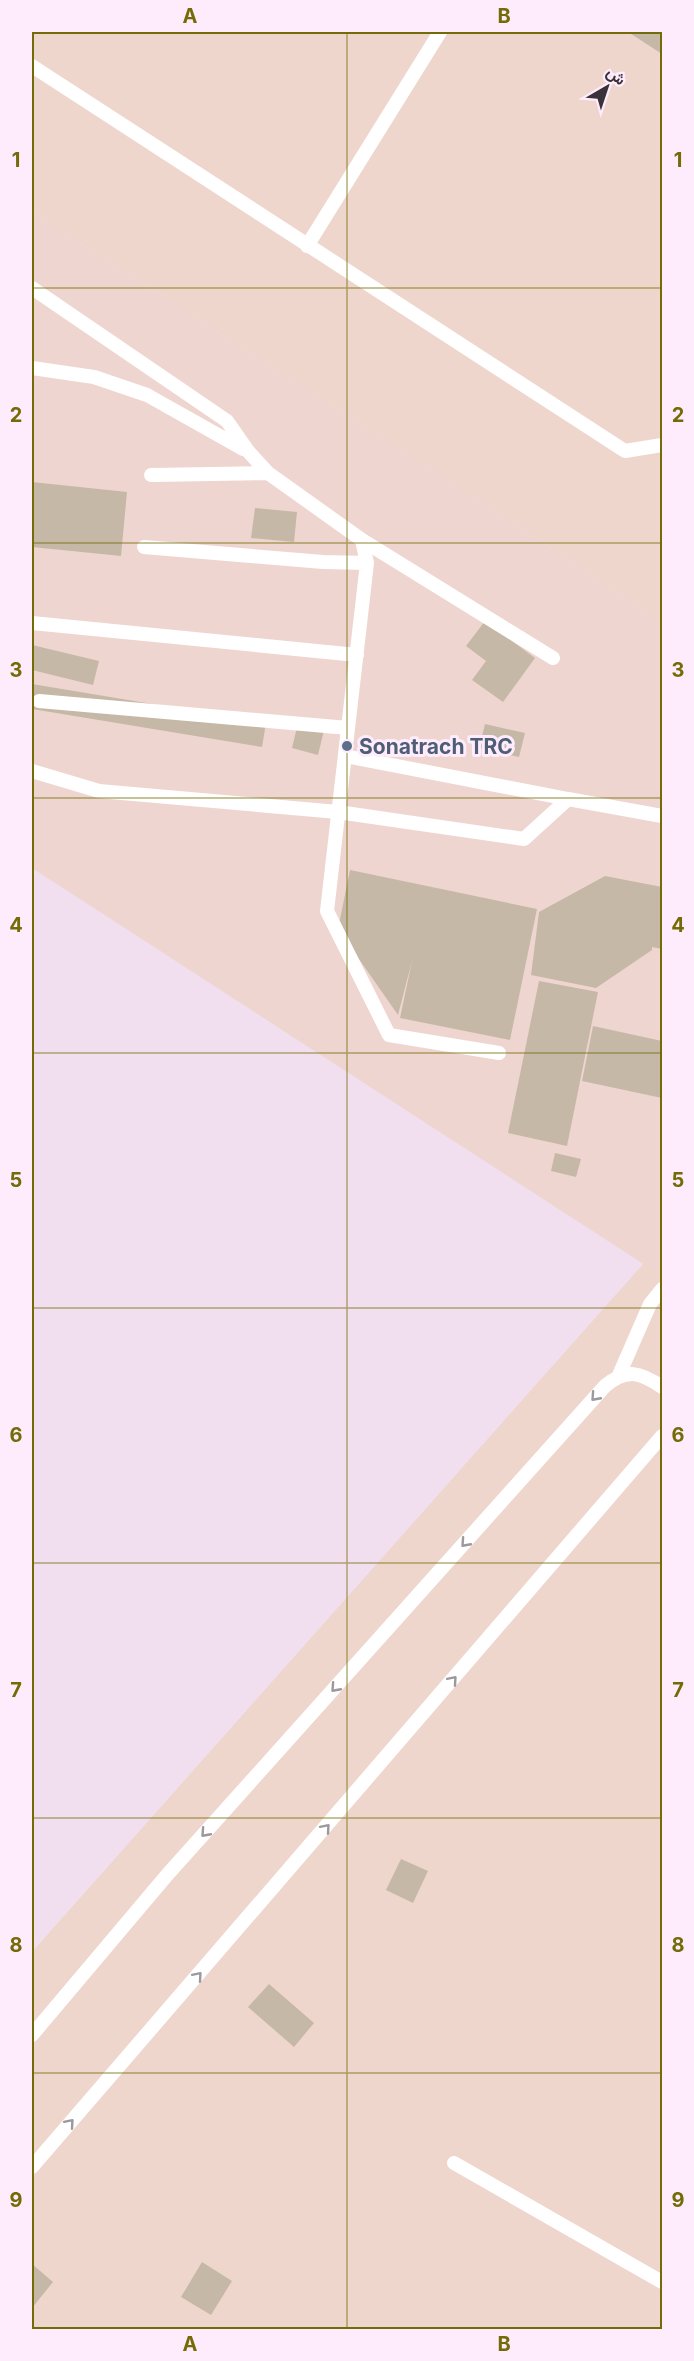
<svg xmlns="http://www.w3.org/2000/svg" width="694" height="2361" font-family="Inter,Vazirmatn,sans-serif">
	<style>
		.commercial { fill: #efd5cf }
		.industrial { fill: #eed6cc }
		.building { fill: #c6b8a6 }
		.lines { fill: none; stroke-linecap: round; stroke-linejoin: round }
		.service { stroke: #fff; stroke-width: 14 }
		.oneway { stroke: #9c989c }
		.grid { fill: none; stroke: #736b06; stroke-width: 1.5; stroke-opacity: 0.55 }
		.service-dot { fill: #5c6f8a; stroke: #feecfd; stroke-width: 2 }
		.labels { text-anchor: middle; dominant-baseline: central; stroke-width: 6; stroke-linejoin: round; paint-order: stroke }
		.service-label { font-size: 21px; font-weight: bold; fill: #4e5e75; stroke: #feecfd; text-anchor: start }
		.neatline { fill: none; stroke: #736b06; stroke-width: 2 }
		.grid-label { font-size: 20px; text-anchor: middle; font-weight: bold; fill: #736b06 }
	</style>
	<rect width="100%" height="100%" fill="#f1dff0"/>
	<path class="commercial" d="M 32,212 L 524,530 L 662,624 L 662,1276 L 32,868 Z"/>
	<path class="industrial" d="M 32,32 L 662,32 L 662,624 L 524,530 L 32,212 Z
		M 644,1263 L 662,1276 L 662,2329 L 32,2330 L 32,1952 Z"/>
	<path class="building" d="M 628,32 L 662,32 L 662,54 Z
		M 32,482 L 127,492 L 121,556 L 32,547 Z
		M 255,508 L 297,512 L 294,542 L 251,538 Z
		M 485,621 L 535,658 L 503,702 L 472,680 L 486,661 L 466,646 Z
		M 32,645 L 99,661 L 93,685 L 32,670 Z
		M 32,684 L 266,723 L 262,747 L 32,709 Z
		M 299,719 L 325,726 L 318,755 L 292,748 Z
		M 485,724 L 525,733 L 519,757 L 479,748 Z
		M 350,870 L 537,909 L 510,1040 L 400,1018 L 412,961 L 398,1015 L 338,929 Z
		M 605,876 L 662,887 L 662,949 L 652,947 L 652,950 L 596,988 L 531,975 L 539,912 Z
		M 539,981 L 598,992 L 567,1146 L 508,1133 Z
		M 593,1026 L 662,1041 L 662,1098 L 582,1081 Z
		M 555,1153 L 581,1159 L 576,1177 L 551,1171 Z
		M 401,1859 L 428,1871 L 413,1903 L 386,1890 Z
		M 269,1984 L 314,2023 L 294,2047 L 248,2007 Z
		M 202,2262 L 232,2281 L 211,2315 L 181,2297 Z
		M 32,2264 L 53,2282 L 32,2308 Z"/>
	<g class="lines">
		<path class="service" d="M 32,66 L 625,451 L 662,445
			M 307,246 L 440,32
			M 32,288 L 227,421 L 248,451 L 268,473 L 362,540 L 367,563 L 327,911 L 389,1035 L 499,1053
			M 32,368 L 94,377 L 147,395 L 243,449
			M 151,475 L 268,473
			M 362,540 L 553,658
			M 144,547 L 323,562 L 367,563
			M 32,623 L 357,655
			M 39,701 L 348,728
			M 345,756 L 568,799
			M 32,771 L 99,791 L 338,812 L 524,839 L 568,799 L 662,816
			M 619,1375 L 650,1304 L 662,1289
			M 32,2035 L 167,1875 L 605,1386 C 627,1368 640,1372 662,1387
			M 454,2163 L 662,2282
			M 32,2167 L 662,1436"/>
	</g>
	<defs><path id="oneway-chevron" d="M-2-3.5L2.5 0L-2 3.5" fill="none" stroke-width="1.6" stroke-linecap="round" stroke-linejoin="round" transform="scale(1.5)"/></defs>
	<g class="oneway">
		<use href="#oneway-chevron" transform="translate(595 1397) rotate(132)"/>
		<use href="#oneway-chevron" transform="translate(465 1543) rotate(132)"/>
		<use href="#oneway-chevron" transform="translate(453 1680) rotate(-49)"/>
		<use href="#oneway-chevron" transform="translate(335 1688) rotate(132)"/>
		<use href="#oneway-chevron" transform="translate(326 1828) rotate(-49)"/>
		<use href="#oneway-chevron" transform="translate(205 1833) rotate(132)"/>
		<use href="#oneway-chevron" transform="translate(198 1976) rotate(-49)"/>
		<use href="#oneway-chevron" transform="translate(70 2123) rotate(-49)"/>
	</g>
	<path class="grid" d="M 347,32 L 347,2330M 32,288 L 662,288M 32,543 L 662,543M 32,798 L 662,798M 32,1053 L 662,1053M 32,1308 L 662,1308M 32,1563 L 662,1563M 32,1818 L 662,1818M 32,2073 L 662,2073"/>
	<circle class="service-dot" cx="347" cy="746" r="6"/>
	<g class="labels">
		<g class="service-label">
			<text x="359" y="746">Sonatrach TRC</text>
		</g>
	</g>
	<rect width="694" height="2361" fill="none" stroke="#feecfd" stroke-width="66"/>
	<g transform="translate(607 87) rotate(39)" stroke="#feecfd" stroke-width="4.5" paint-order="stroke">
	<path d="M0-4.5L10 22L0 15L-10 22Z" fill="#393238"/>
	<text y="-9" font-size="16" font-weight="bold" text-anchor="middle" fill="#393238">ش</text>
	</g>
	<rect x="33" y="33" width="628" height="2295" class="neatline"/>
	<g class="grid-label">
		<text x="190" y="23">A</text>
		<text x="504" y="23">B</text>
		<text x="16" y="167">1</text>
		<text x="678" y="167">1</text>
		<text x="16" y="422">2</text>
		<text x="678" y="422">2</text>
		<text x="16" y="677">3</text>
		<text x="678" y="677">3</text>
		<text x="16" y="932">4</text>
		<text x="678" y="932">4</text>
		<text x="16" y="1187">5</text>
		<text x="678" y="1187">5</text>
		<text x="16" y="1442">6</text>
		<text x="678" y="1442">6</text>
		<text x="16" y="1697">7</text>
		<text x="678" y="1697">7</text>
		<text x="16" y="1952">8</text>
		<text x="678" y="1952">8</text>
		<text x="16" y="2207">9</text>
		<text x="678" y="2207">9</text>
		<text x="190" y="2351">A</text>
		<text x="504" y="2351">B</text>
	</g>
</svg>
